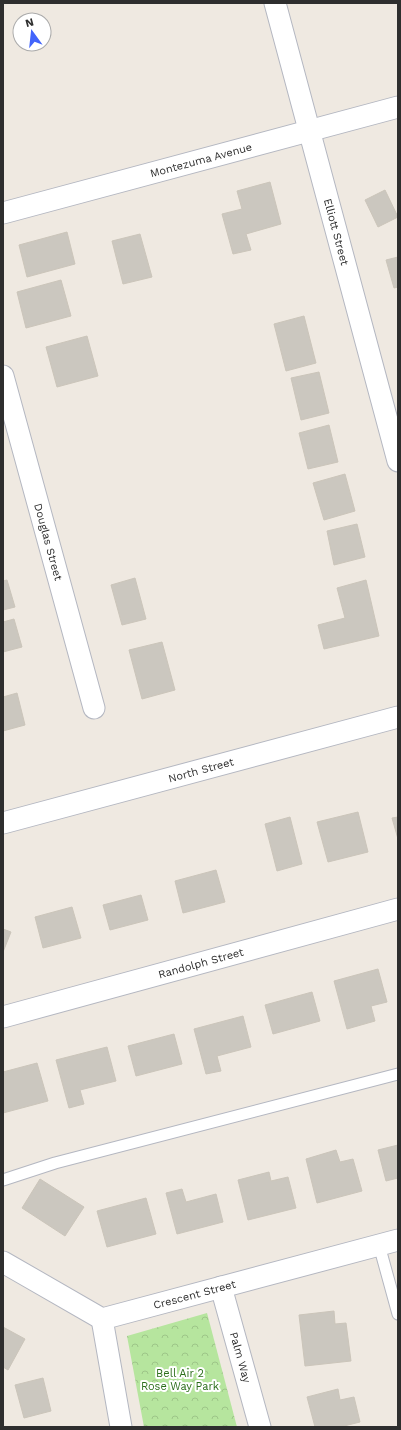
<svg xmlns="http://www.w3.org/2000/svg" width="401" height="1430" font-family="'Work Sans',sans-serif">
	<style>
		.park { fill: url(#park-crowns) }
		.building { fill: #cbc7bf; stroke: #cbc5ba }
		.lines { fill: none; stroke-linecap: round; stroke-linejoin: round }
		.lane-casing { stroke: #b4b7c1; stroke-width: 13 }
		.street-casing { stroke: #b4b7c1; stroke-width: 23 }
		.lane { stroke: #fff; stroke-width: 11 }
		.street { stroke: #fff; stroke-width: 21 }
		.labels { text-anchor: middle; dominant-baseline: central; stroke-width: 4; stroke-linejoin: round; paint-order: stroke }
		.street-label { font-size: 11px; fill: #2e2e2e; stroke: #fff }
		.park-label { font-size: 11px; fill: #2c6e1b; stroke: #fff }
	</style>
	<defs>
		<pattern id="park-crowns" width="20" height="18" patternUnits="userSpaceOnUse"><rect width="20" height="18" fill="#b6e59e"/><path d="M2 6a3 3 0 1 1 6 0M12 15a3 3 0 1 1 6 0" fill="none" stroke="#9dc588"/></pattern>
	</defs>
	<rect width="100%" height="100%" fill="#efe9e1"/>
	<path class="park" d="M 207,1313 L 237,1427 L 144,1427 L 127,1336 Z"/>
	<path class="building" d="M 270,182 L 281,224 L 246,234 L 251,250 L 233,254 L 222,214 L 242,209 L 237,191 Z
		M 385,190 L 398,217 L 378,227 L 365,200 Z
		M 67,232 L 75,264 L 27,277 L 19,245 Z
		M 140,234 L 152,277 L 123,284 L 112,241 Z
		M 398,257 L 398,287 L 394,288 L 386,260 Z
		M 61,280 L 71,316 L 26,328 L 17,292 Z
		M 304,316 L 316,363 L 286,371 L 274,324 Z
		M 87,336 L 98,376 L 57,387 L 46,347 Z
		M 319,372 L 329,413 L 301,420 L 291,378 Z
		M 329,425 L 338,462 L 308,469 L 299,433 Z
		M 345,474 L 355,511 L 324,520 L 313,483 Z
		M 357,524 L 365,557 L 334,565 L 327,531 Z
		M 135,578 L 146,619 L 122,625 L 111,585 Z
		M 7,580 L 15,607 L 3,610 L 3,581 Z
		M 366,580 L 379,636 L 324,649 L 318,625 L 345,618 L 337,588 Z
		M 14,619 L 22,647 L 3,652 L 3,622 Z
		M 162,642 L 175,690 L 142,699 L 129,650 Z
		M 17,693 L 25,725 L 3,731 L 3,697 Z
		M 358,812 L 368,852 L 328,862 L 317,822 Z
		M 290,817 L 302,864 L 277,871 L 265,824 Z
		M 398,817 L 398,839 L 392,818 Z
		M 216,870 L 225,902 L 183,913 L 175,881 Z
		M 141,895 L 148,920 L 110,930 L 103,905 Z
		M 72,907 L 81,938 L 43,948 L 35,917 Z
		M 3,929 L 11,932 L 3,952 Z
		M 378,969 L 387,1002 L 371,1006 L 375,1021 L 347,1029 L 334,981 Z
		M 312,992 L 320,1021 L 273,1034 L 265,1005 Z
		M 243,1016 L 251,1047 L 217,1056 L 221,1071 L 206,1074 L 194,1029 Z
		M 174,1034 L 182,1064 L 136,1076 L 128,1046 Z
		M 107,1047 L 116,1081 L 80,1090 L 84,1104 L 69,1108 L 56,1060 Z
		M 37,1063 L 48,1101 L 3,1113 L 3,1072 Z
		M 398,1145 L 398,1178 L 386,1181 L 378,1150 Z
		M 336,1150 L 340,1162 L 353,1159 L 362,1191 L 317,1203 L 306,1159 Z
		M 269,1172 L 271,1181 L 288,1177 L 296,1208 L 248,1220 L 238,1180 Z
		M 40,1179 L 84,1207 L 65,1236 L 22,1208 Z
		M 182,1189 L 186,1202 L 216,1194 L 223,1222 L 177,1234 L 166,1193 Z
		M 146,1198 L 156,1234 L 107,1247 L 97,1211 Z
		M 334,1311 L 335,1324 L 346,1323 L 351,1361 L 305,1366 L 299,1315 Z
		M 3,1327 L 25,1339 L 8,1370 L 3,1367 Z
		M 43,1378 L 51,1411 L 24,1418 L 15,1385 Z
		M 338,1389 L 340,1400 L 354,1397 L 360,1422 L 340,1427 L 315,1427 L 307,1397 Z"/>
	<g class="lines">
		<g class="lane-casing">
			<path id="lane" d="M 3,1180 L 55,1163 L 398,1074
				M 379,1245 L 398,1314"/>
		</g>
		<g class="street-casing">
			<g id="street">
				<path id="s1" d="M 275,3 L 398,461"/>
				<path id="s2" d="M 3,213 L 398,107"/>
				<path id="s3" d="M 3,376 L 94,708"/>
				<path id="s4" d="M 3,823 L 398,717"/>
				<path id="s5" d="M 3,1017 L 398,909"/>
				<path id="s6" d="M 3,1262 L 102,1319 L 398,1240"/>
				<path id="s7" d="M 221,1287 L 260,1427"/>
				<path d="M 102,1319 L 121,1427"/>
			</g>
		</g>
		<use href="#lane" class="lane"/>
		<use href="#street" class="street"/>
	</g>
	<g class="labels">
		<g class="street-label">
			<text stroke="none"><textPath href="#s2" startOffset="205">Montezuma Avenue</textPath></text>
			<text stroke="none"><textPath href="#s1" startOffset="237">Elliott Street</textPath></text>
			<text stroke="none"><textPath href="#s3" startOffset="172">Douglas Street</textPath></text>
			<text stroke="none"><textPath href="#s4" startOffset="205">North Street</textPath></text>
			<text stroke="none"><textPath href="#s5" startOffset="205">Randolph Street</textPath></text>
			<text stroke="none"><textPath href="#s6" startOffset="210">Crescent Street</textPath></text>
			<text stroke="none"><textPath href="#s7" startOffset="73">Palm Way</textPath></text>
		</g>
		<g class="park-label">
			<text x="180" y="1373">Bell Air 2<tspan x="180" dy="13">Rose Way Park</tspan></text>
		</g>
	</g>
	<rect width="401" height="1430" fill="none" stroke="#2e2e2e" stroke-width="8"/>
	<g transform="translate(32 32) rotate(345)"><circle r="19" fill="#ffffff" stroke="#ababab"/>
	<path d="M0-3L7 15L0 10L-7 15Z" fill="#4264fb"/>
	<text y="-6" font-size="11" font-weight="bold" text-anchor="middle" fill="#2e2e2e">N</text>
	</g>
</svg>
